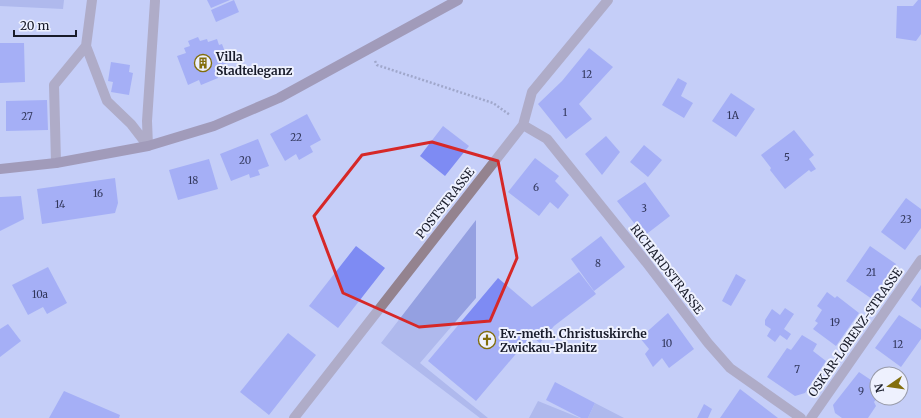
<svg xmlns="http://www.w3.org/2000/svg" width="921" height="418" font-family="Merriweather,serif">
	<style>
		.green { fill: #94a0e1 }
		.building { fill: #7e8bf3 }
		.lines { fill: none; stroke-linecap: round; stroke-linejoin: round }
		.path { stroke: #737996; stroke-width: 2.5; stroke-dasharray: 2 2; stroke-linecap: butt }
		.lane { stroke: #94838f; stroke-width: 10 }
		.street { stroke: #94838f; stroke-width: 10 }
		.secondary { stroke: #765e70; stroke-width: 10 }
		.marked { fill: none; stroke: #d62828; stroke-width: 3; stroke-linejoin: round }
		.labels { text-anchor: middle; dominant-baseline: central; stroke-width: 4; stroke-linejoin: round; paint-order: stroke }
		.number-label { font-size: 10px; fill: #32375c }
		.poi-label { font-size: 12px; font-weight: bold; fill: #181b2a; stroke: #eef1fe; text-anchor: start }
		.street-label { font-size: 12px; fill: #181b2a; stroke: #eef1fe }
	</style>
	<rect width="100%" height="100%" fill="#c5cef8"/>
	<path class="green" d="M 0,0 L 64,0 L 63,9 L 0,6 Z
		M 476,220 L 476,298 L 420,363 L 488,418 L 480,418 L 381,343 Z
		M 538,401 L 580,418 L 529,418 Z
		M 595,403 L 624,418 L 588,418 Z"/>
	<path class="building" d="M 207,0 L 230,0 L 211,8 Z
		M 234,0 L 239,12 L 216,22 L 211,10 Z
		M 918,0 L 921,0 L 921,34 L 916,41 L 896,38 L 897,6 L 913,6 Z
		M 198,37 L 200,41 L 207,39 L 208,42 L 217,39 L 219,45 L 222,44 L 228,60 L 225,61 L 226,65 L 224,70 L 217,73 L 218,78 L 201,85 L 199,80 L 188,85 L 177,56 L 186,53 L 184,48 L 190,46 L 188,41 Z
		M 0,43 L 24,43 L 25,82 L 0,83 Z
		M 589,48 L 613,67 L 579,104 L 592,119 L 566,139 L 538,104 L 562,81 Z
		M 111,62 L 130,65 L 129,72 L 133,73 L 129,95 L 111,92 L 113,82 L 108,81 Z
		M 678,78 L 687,83 L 681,96 L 693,103 L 684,118 L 662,105 Z
		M 731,93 L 755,109 L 736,137 L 712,121 Z
		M 47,100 L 48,130 L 6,131 L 6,101 Z
		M 307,114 L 321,140 L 310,146 L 313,152 L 299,160 L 296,154 L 285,161 L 270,134 Z
		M 443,126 L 469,146 L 445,176 L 420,156 Z
		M 794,130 L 814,155 L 809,159 L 816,169 L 811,172 L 809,170 L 785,189 L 770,170 L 771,168 L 761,155 Z
		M 606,136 L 620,152 L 602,175 L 585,154 Z
		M 258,139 L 269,166 L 258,170 L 260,175 L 250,178 L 249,174 L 231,181 L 220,154 Z
		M 644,145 L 662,160 L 648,177 L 630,162 Z
		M 535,158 L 559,176 L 555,181 L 569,195 L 558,209 L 550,202 L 539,216 L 508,192 Z
		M 209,159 L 218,189 L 178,200 L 169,170 Z
		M 115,178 L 118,203 L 115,213 L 42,224 L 37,189 Z
		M 645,182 L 670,216 L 644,236 L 617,201 Z
		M 21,196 L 24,219 L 0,231 L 0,197 Z
		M 906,198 L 921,209 L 921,228 L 905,250 L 881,232 Z
		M 601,236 L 625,267 L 594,291 L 571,259 Z
		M 356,246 L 385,268 L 338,328 L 309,306 Z
		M 870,246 L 896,264 L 872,299 L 846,281 Z
		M 48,267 L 67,303 L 47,314 L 43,307 L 28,315 L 12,285 Z
		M 579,272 L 596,294 L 554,326 L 540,343 L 531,336 L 476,401 L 428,361 L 498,278 L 532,307 Z
		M 736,274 L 746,280 L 731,306 L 722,301 Z
		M 921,285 L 921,308 L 911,300 Z
		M 827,292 L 835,298 L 837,296 L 859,313 L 836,346 L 813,329 L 818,323 L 815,321 L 822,310 L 817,306 Z
		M 785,308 L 794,314 L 784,329 L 791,334 L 787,340 L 780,335 L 775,342 L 767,336 L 771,329 L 765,325 L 765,320 L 772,309 L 780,315 Z
		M 668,313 L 694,349 L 669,368 L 662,358 L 653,367 L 645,354 L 649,349 L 640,338 Z
		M 899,315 L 921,329 L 921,339 L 901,367 L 875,348 Z
		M 8,324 L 21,341 L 0,357 L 0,329 Z
		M 288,333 L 316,355 L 269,415 L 240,392 Z
		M 802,335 L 817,344 L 813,351 L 826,361 L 805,393 L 795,396 L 767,377 L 787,348 L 791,350 Z
		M 859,372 L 877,384 L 877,398 L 874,402 L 876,406 L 868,418 L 842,418 L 835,413 L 833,405 Z
		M 555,382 L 595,403 L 588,418 L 581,418 L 546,400 Z
		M 740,389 L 778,418 L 720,418 Z
		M 64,391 L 120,415 L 119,418 L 49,418 Z
		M 704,404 L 712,409 L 708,418 L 697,418 Z"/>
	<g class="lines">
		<path class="path" d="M 375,61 L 377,65 L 493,103 L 510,115"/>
		<path class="lane" d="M 92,0 L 86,46 L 107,101 L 131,124 L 148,146 L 147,121 L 155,1
			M 56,163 L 54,85 L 86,46"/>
		<path class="street" d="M 523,125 L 547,139 L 646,262 L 708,343 L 730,368 L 801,418
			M 294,418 L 523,125 L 532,92 L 608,0
			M 811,418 L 921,260"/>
		<path class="secondary" d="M 0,169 L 56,163 L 148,146 L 214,126 L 279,98 L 458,0"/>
	</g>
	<path d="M0 0H921V418H0ZM 432,142 L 498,161 L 517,258 L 490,321 L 419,327 L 343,293 L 314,216 L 362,155 Z" fill="#c5cef8" fill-opacity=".55" fill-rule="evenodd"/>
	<path class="marked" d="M 432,142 L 498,161 L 517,258 L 490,321 L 419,327 L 343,293 L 314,216 L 362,155 Z"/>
	<defs>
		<g id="building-ring" transform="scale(0.9)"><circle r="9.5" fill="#eef1fe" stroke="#826e0c" stroke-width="1.5"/><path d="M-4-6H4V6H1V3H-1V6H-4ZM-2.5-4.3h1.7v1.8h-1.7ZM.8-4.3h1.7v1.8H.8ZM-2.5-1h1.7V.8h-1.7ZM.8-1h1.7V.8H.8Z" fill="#826e0c"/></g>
		<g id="church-ring" transform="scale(0.9)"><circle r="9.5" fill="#eef1fe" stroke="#826e0c" stroke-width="1.5"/><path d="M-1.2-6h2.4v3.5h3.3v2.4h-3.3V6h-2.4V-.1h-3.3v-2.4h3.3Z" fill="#826e0c"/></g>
	</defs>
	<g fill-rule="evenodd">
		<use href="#building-ring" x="203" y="63"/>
		<use href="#church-ring" x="487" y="340"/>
	</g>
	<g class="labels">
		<g class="number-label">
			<text x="587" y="74">12</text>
			<text x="565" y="112">1</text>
			<text x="733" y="115">1A</text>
			<text x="27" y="116">27</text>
			<text x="296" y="137">22</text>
			<text x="787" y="157">5</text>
			<text x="245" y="160">20</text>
			<text x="193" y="180">18</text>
			<text x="536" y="187">6</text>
			<text x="98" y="193">16</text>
			<text x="60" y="204">14</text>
			<text x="644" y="208">3</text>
			<text x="906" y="219">23</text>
			<text x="598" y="263">8</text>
			<text x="871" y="272">21</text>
			<text x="40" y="294">10a</text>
			<text x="835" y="322">19</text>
			<text x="667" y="343">10</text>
			<text x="898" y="344">12</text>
			<text x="797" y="369">7</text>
			<text x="861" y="391">9</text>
		</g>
		<g class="poi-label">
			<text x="216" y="56">Villa<tspan x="216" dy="14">Stadteleganz</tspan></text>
			<text x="500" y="333">Ev.-meth. Christuskirche<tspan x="500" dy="14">Zwickau-Planitz</tspan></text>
		</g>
		<g class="street-label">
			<text transform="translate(445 203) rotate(-52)">POSTSTRASSE</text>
			<text transform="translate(667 269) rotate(52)">RICHARDSTRASSE</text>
			<text transform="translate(855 332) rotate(-55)">OSKAR-LORENZ-STRASSE</text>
		</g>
	</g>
	<g transform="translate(889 386) rotate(257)"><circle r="19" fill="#eef1fe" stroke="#989ba9"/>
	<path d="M0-3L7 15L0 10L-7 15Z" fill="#826e0c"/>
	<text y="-6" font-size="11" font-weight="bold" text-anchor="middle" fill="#181b2a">N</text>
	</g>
	<path d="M14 30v6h62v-6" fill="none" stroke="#181b2a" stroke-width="2"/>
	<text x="20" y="30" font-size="12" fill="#181b2a" stroke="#eef1fe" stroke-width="3" paint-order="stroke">20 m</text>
</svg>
